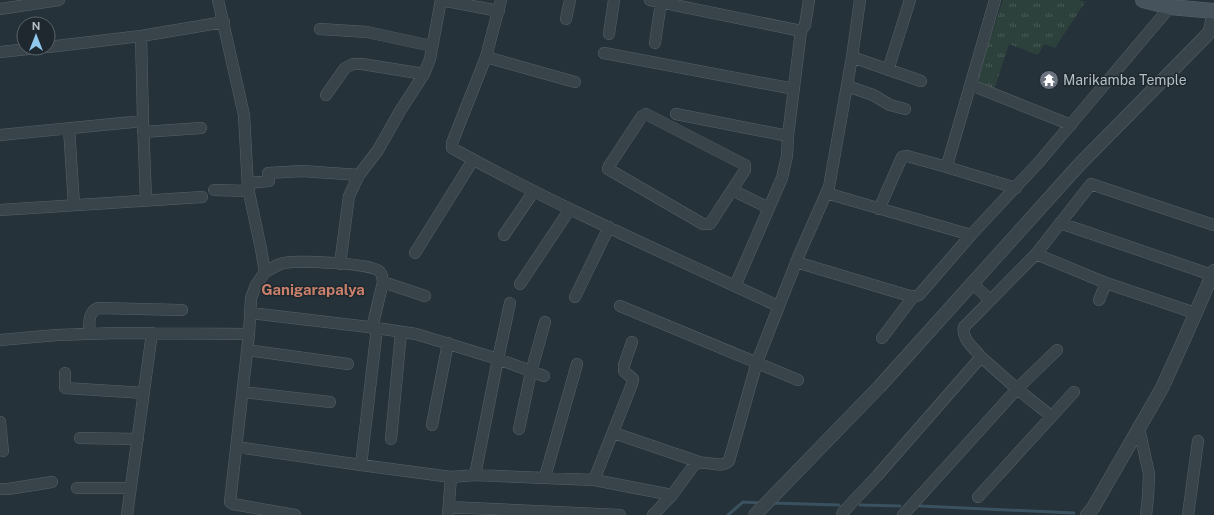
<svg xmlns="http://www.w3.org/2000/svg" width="1214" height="515" font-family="'Public Sans',sans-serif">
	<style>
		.grass { fill: url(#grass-tufts) }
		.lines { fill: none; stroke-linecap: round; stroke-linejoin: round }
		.stream { stroke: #3a515f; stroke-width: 3 }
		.minor-casing { stroke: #576167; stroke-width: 12 }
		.tertiary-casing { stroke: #576167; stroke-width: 14 }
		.secondary-casing { stroke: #576167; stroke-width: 16 }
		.minor { stroke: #38434a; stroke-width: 11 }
		.tertiary { stroke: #38434a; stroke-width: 13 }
		.secondary { stroke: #47535c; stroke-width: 15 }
		.labels { text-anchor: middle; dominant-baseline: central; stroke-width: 3; stroke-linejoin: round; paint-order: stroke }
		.poi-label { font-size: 14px; fill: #b4bec5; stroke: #1e282e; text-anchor: start }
		.neighbourhood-label { font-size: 15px; font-weight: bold; fill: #c9806b; stroke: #1e282e }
	</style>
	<defs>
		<pattern id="grass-tufts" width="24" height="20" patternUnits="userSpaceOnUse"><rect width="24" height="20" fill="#2d413c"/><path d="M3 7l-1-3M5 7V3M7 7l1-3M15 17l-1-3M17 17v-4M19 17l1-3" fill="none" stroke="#495b57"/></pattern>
	</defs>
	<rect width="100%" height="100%" fill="#253239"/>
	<path class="grass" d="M 1003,0 L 1078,0 L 1085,2 L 1055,48 L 1044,44 L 1038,55 L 1009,44 L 994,90 L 976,82 Z"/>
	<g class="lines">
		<path class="stream" d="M 771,503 L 839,505
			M 860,505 L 900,506
			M 920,506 L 1074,513
			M 728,515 L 743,502 L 762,503"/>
		<g class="minor-casing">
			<path id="minor" d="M 218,0 L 244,115 L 248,188 L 261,249 L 265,272 L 256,285 L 251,298 L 249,334 L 230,502 L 233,504 L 295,515
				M 441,0 L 499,11
				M 501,0 L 486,57 L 452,143 L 452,148 C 558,207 669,255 778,306
				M 650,0 L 801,31 L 805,25 L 809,0
				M 0,9 L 59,0
				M 566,19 L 570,0
				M 320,29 L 367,32 L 432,46
				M 609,34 L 614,0
				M 141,36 L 224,22
				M 655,43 L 661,2
				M 0,52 L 38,48
				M 604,53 L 794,89
				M 486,57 L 575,82
				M 852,57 L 921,81
				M 888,70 L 910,0
				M 971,85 L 1071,125
				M 847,86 L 873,95 L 890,105 L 905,109
				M 326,95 L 345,68 L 353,64 L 362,64 L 424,74
				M 646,114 L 745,165 L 745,170 L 710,224 L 703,224 L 608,169 L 609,166 L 642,116 Z
				M 676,114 L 788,136 L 801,31
				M 143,121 L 146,200
				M 69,128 L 74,205
				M 143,132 L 201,128
				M 0,135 L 143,121 L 141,36 L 48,47
				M 943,166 L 1016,188
				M 248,183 L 269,181 L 268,173 L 302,171 L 359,175
				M 214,190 L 249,191
				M 732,190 L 769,208
				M 826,193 L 971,235
				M 879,209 L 902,157 L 907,156 L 943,166 L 946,165 L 948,162 L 995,0
				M 0,210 L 202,197
				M 1060,223 L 1212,275
				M 504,235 L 534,191
				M 415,253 L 473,160
				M 1036,254 L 1106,283 L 1195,313
				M 796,262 L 913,297 L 919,295 L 971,235 L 1039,162 L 1170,7
				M 340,264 L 349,196 L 359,175 L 378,150 L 400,111 L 424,74 L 430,59 L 441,0
				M 265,272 C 271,269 278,264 284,263 C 298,260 370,263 379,271 C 383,274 382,278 383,282 L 372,328
				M 383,282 L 425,296
				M 972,283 L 990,300
				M 520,284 L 570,209
				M 735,286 L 782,178 L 787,156 L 788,136
				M 575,297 L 609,227
				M 1099,300 L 1106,283
				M 620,306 L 798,380
				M 251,313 L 377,328 L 361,465
				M 377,328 L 416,334 L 498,359 L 544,376
				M 89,334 C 90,323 87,313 98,308 L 182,310
				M 882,338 L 913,297
				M 0,340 L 57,335 L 118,333 L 249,334
				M 247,350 L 348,364
				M 981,357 C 974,348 961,339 964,327 L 1036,254 L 1091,184 L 1214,225
				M 65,373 L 65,388 L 144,393
				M 243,392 L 330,402
				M 0,422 L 3,451
				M 432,425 L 448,343
				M 1139,428 L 1149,474 L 1148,497 L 1146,515
				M 519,429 L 531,372 L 545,322
				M 614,433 L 699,462
				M 80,438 L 138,439
				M 391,439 L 401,332
				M 237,447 L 361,465 L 451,477 L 475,475 L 594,480 L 672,495
				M 475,475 L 498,359 L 510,303
				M 545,477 L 577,364
				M 594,480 L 632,384 L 633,379 L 624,371 L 624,365 L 632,342
				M 77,488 L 130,488
				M 0,489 L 8,489 L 52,482
				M 978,497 L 1074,392
				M 449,507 L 620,515
				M 127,515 L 152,333
				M 448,515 L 451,477
				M 653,515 L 672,495 L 694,465 C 706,458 719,470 729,461 L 757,362 L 799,255 L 829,187 L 852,57 L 860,0
				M 842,515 L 843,512 L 877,476 L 981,357 L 1017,389 L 1051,416
				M 903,515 L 1017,389 L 1057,350
				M 1188,515 L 1198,441"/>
		</g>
		<g class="tertiary-casing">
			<path id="tertiary" d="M 755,515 L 880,386 L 1078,166 L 1207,35 L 1210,31 L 1214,11
				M 1087,515 L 1093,508 L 1162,388 L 1182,344 L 1214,271"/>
		</g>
		<g class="secondary-casing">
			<path id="secondary" d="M 1143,0 L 1170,7 L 1214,11"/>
		</g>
		<use href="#minor" class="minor"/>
		<use href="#tertiary" class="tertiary"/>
		<use href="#secondary" class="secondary"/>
	</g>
	<defs>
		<g id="temple-disc" transform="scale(1)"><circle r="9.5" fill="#6b7280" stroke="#1e282e"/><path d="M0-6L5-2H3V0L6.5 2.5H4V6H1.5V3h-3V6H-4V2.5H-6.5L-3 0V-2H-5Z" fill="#fff"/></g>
	</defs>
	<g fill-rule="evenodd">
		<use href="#temple-disc" x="1049" y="80"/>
	</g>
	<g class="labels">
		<g class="poi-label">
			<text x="1063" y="80">Marikamba Temple</text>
		</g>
		<g class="neighbourhood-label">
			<text x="313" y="289">Ganigarapalya</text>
		</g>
	</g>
	<g transform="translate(36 36)"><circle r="19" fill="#1e282e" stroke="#5a646a"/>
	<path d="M0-3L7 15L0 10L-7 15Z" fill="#91c8ed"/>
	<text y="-6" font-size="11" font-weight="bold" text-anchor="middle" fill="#b4bec5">N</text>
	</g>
</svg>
